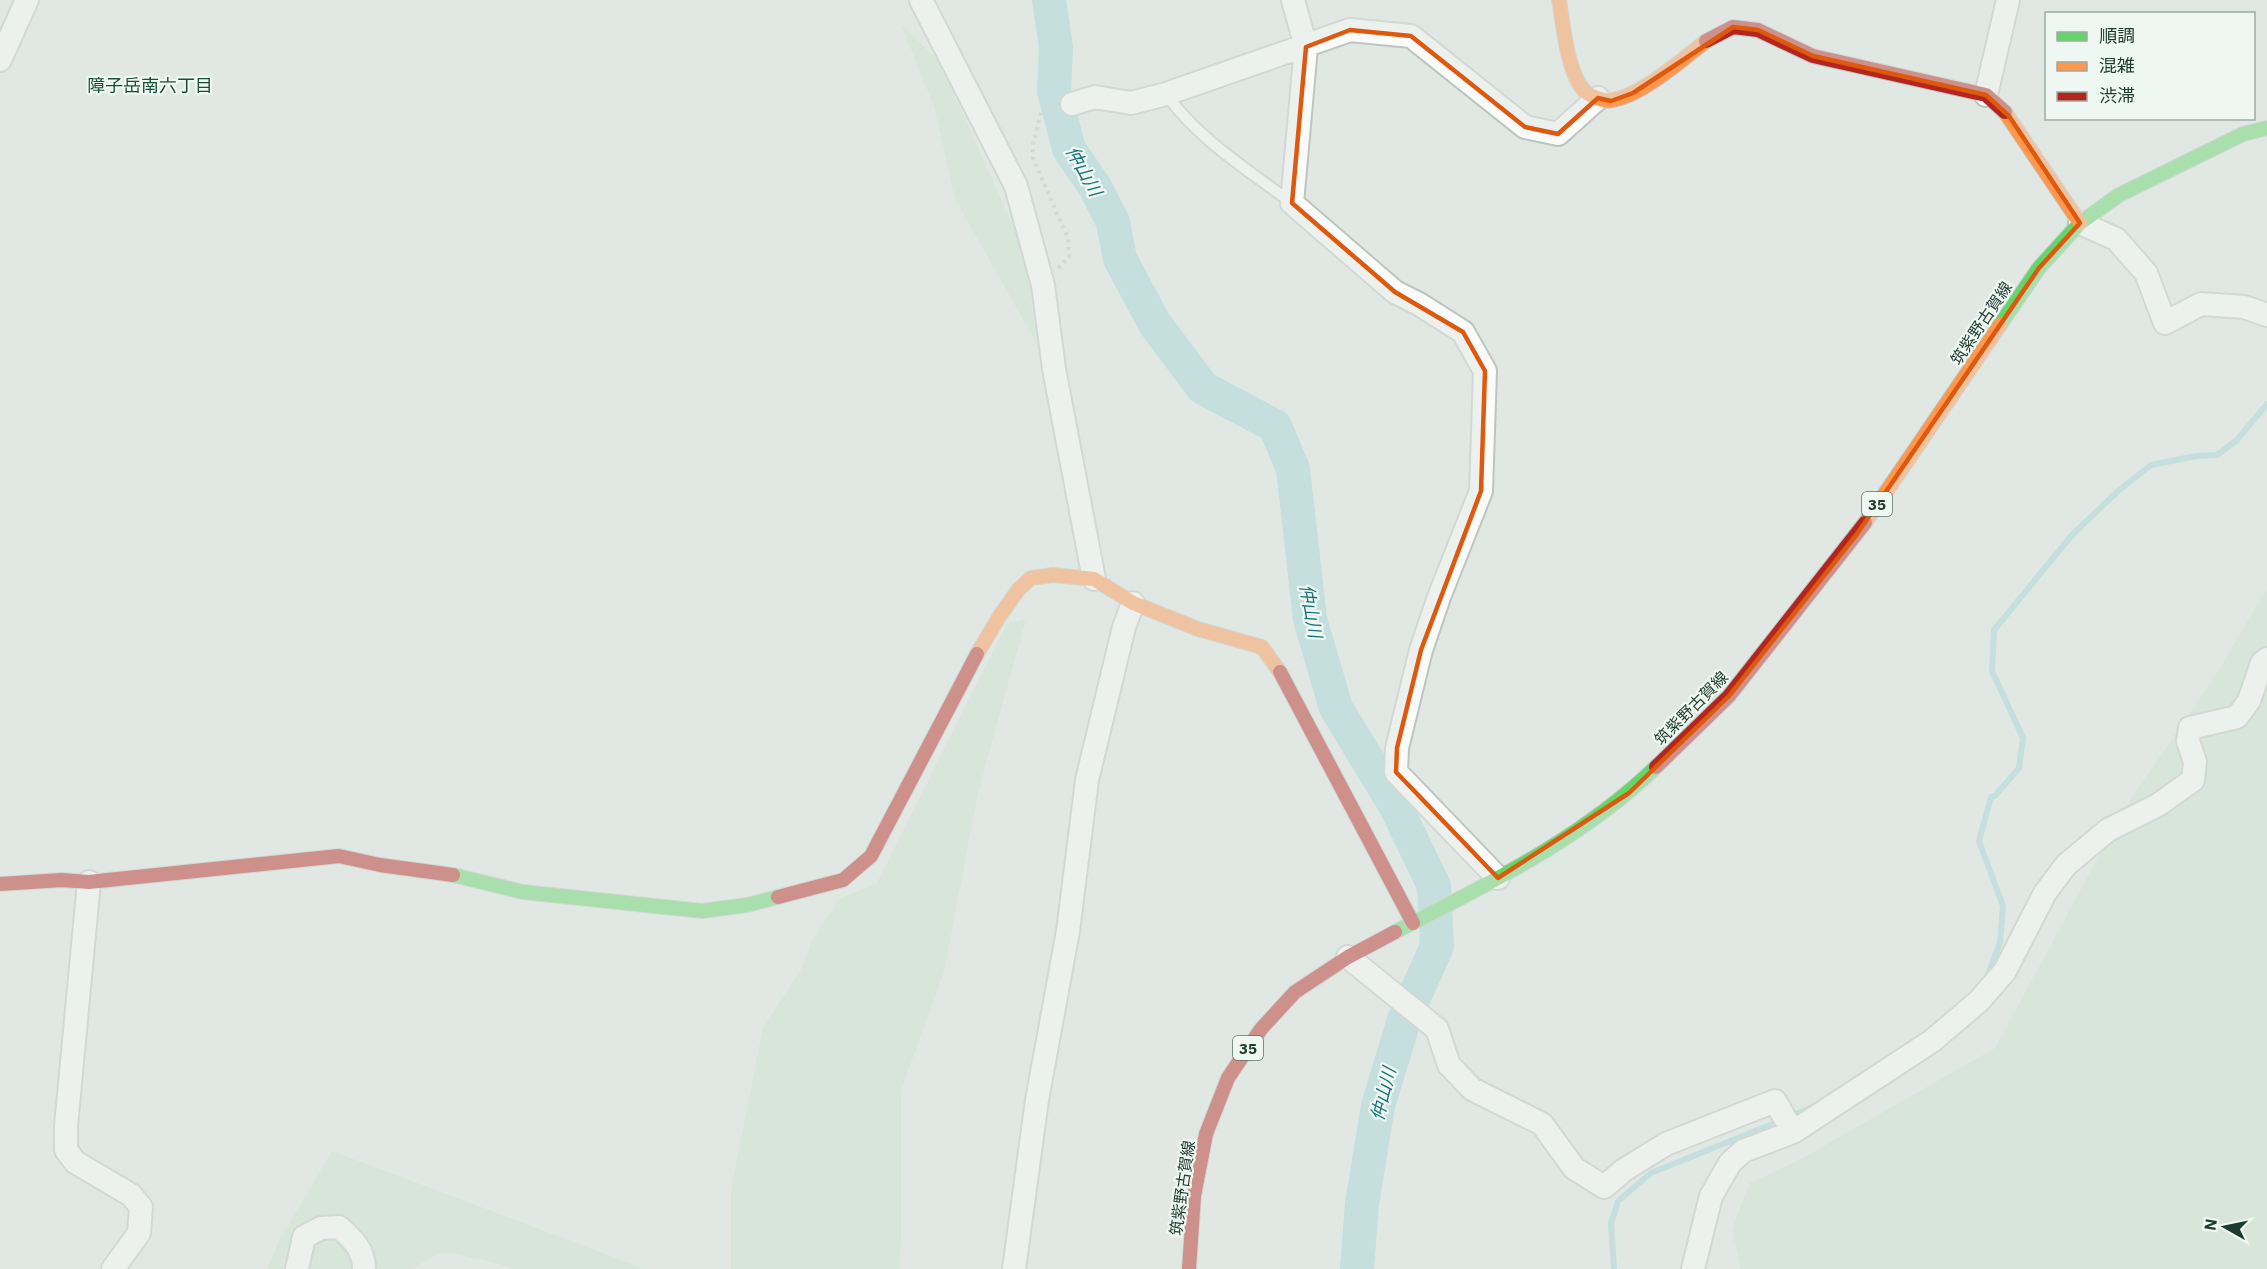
<svg xmlns="http://www.w3.org/2000/svg" width="2267" height="1269" font-family="'IBM Plex Sans','Noto Sans JP',sans-serif">
	<style>
		.green { fill: #c9e2ce }
		.lines { fill: none; stroke-linecap: round; stroke-linejoin: round }
		.stream { stroke: #9fd6d7; stroke-width: 6 }
		.river { stroke: #9fd6d7; stroke-width: 34 }
		.lane-casing { stroke: #bec5c1; stroke-width: 14 }
		.street-casing { stroke: #bec5c1; stroke-width: 26 }
		.fast-casing { stroke: #bdc6c1; stroke-width: 16 }
		.slow-casing { stroke: #bdc6c1; stroke-width: 16 }
		.jam-casing { stroke: #bdc6c1; stroke-width: 16 }
		.path { stroke: #bfc8c4; stroke-width: 4; stroke-dasharray: 3 4.5; stroke-linecap: butt }
		.lane { stroke: #fafcfb; stroke-width: 10 }
		.street { stroke: #fafcfb; stroke-width: 22 }
		.fast { stroke: #63d668; stroke-width: 14 }
		.slow { stroke: #ff974d; stroke-width: 14 }
		.jam { stroke: #b3261e; stroke-width: 14 }
		.marked { fill: none; stroke: #de580e; stroke-width: 4.5; stroke-linejoin: round }
		.labels { text-anchor: middle; dominant-baseline: central; stroke-width: 4.5; stroke-linejoin: round; paint-order: stroke }
		.shield { fill: #eff7f2; stroke: #5d736a; stroke-width: 1.5 }
		.shield-label { font-size: 15px; font-weight: bold; fill: #1f3b30 }
		.street-label { font-size: 16px; fill: #1f3b30; stroke: #eff7f2 }
		.neighbourhood-label { font-size: 18px; fill: #1b4d3b; stroke: #eff7f2 }
		.water-label { font-size: 18px; font-style: italic; fill: #187378; stroke: #eff7f2 }
	</style>
	<rect width="100%" height="100%" fill="#e1e8e4"/>
	<path class="green" d="M 901,24 L 940,63 L 1025,253 L 1037,344 L 955,199 L 935,109 Z
		M 2267,588 L 2267,1269 L 1741,1269 L 1732,1229 L 1750,1183 L 1801,1159 L 1995,1048 L 2125,808 L 2219,670 Z
		M 1026,619 L 978,792 L 944,972 L 901,1090 L 901,1243 L 899,1269 L 731,1269 L 731,1190 L 763,1028 L 802,968 L 813,938 L 839,899 L 877,883 L 1007,624 Z
		M 332,1151 L 645,1269 L 514,1269 L 486,1260 L 442,1252 L 411,1269 L 267,1269 L 279,1241 Z"/>
	<g class="lines">
		<path class="stream" d="M 1986,979 L 2000,943 L 2003,906 L 1979,841 L 1991,797 L 1995,796 L 2019,768 L 2023,738 L 1992,671 L 1994,630 L 2072,535 L 2118,491 L 2151,465 L 2196,456 L 2217,455 L 2237,440 L 2267,404
			M 1789,1117 L 1810,1108
			M 1614,1269 L 1611,1224 L 1618,1201 L 1651,1173 L 1780,1121"/>
		<path class="river" d="M 1049,0 L 1056,47 L 1054,91 L 1069,149 L 1095,187 L 1113,222 L 1120,259 L 1155,324 L 1203,388 L 1275,426 L 1293,469 L 1310,619 L 1336,708 L 1395,805 L 1434,886 L 1437,946 L 1404,1020 L 1378,1106 L 1362,1203 L 1357,1269"/>
		<g class="lane-casing">
			<path id="lane" d="M 1166,94 C 1198,139 1248,170 1292,203"/>
		</g>
		<g class="street-casing">
			<path id="street" d="M 921,0 L 1016,186 L 1043,285 L 1054,369 L 1094,579
				M 1293,0 L 1306,47 L 1292,203 L 1395,292 L 1419,304 L 1463,332 L 1485,371 L 1481,491 L 1439,597 L 1421,650 L 1397,748 L 1396,772 L 1498,878
				M 0,60 L 27,0
				M 1986,95 L 2008,0
				M 1072,104 L 1095,97 L 1131,103 L 1166,94 L 1350,30 L 1411,36 L 1525,127 L 1558,134 L 1598,98
				M 2080,223 L 2116,239 L 2146,273 L 2165,323 L 2201,304 L 2244,307 L 2267,315
				M 89,882 L 66,1126 L 66,1150 L 75,1162 L 131,1195 L 141,1207 L 139,1233 L 113,1269
				M 1348,957 L 1437,1029 L 1449,1065 L 1472,1089 L 1542,1124 L 1574,1168 L 1604,1187 L 1624,1170 L 1666,1144 L 1775,1101 L 1793,1132
				M 297,1269 L 304,1237 L 321,1228 L 339,1227 C 353,1239 364,1250 364,1269
				M 1014,1269 L 1037,1100 L 1068,931 L 1087,780 L 1124,627 L 1133,603
				M 1693,1269 L 1711,1196 L 1730,1163 L 1743,1151 L 1793,1132 L 1932,1041 L 1979,1001 L 2005,971 L 2045,893 L 2066,865 L 2108,830 L 2158,805 L 2193,780 L 2195,762 L 2188,741 L 2190,728 L 2237,717 L 2249,701 L 2262,663 L 2267,659"/>
		</g>
		<g class="fast-casing">
			<path id="fast" d="M 2000,325 L 2039,268 L 2080,223 L 2119,195 L 2243,134 L 2267,128
				M 453,875 L 523,892 L 702,911 L 747,905 L 778,897
				M 1395,932 C 1486,885 1582,839 1656,767"/>
		</g>
		<g class="slow-casing">
			<path id="slow" d="M 1559,0 C 1563,23 1567,71 1583,89 C 1588,96 1605,102 1612,100 C 1641,96 1683,59 1706,41
				M 2005,112 L 2080,223
				M 1865,523 L 2000,325
				M 977,654 L 999,617 L 1018,590 L 1031,578 L 1053,575 L 1094,579 L 1133,603 L 1198,629 L 1262,647 L 1280,672"/>
		</g>
		<g class="jam-casing">
			<path id="jam" d="M 1706,41 L 1733,27 L 1758,30 L 1813,56 L 1986,95 L 2005,112
				M 1280,672 L 1413,923
				M 1656,767 L 1729,696 L 1865,523
				M 0,884 L 62,880 L 89,882 L 339,856 L 380,865 L 453,875
				M 778,897 L 843,880 L 871,856 L 977,654
				M 1189,1269 L 1194,1196 L 1206,1134 L 1228,1078 L 1261,1029 L 1295,992 L 1348,957 L 1395,932"/>
		</g>
		<path class="path" d="M 1053,107 L 1042,109 L 1033,144 L 1033,158 L 1068,239 L 1069,257 L 1058,269"/>
		<use href="#lane" class="lane"/>
		<use href="#street" class="street"/>
		<use href="#fast" class="fast"/>
		<use href="#slow" class="slow"/>
		<use href="#jam" class="jam"/>
	</g>
	<path d="M0 0H2267V1269H0ZM 1733,27 L 1758,30 L 1813,56 L 1986,95 L 2009,116 L 2080,223 L 2039,268 L 1857,534 L 1729,696 L 1629,793 L 1498,878 L 1396,772 L 1397,748 L 1421,650 L 1481,491 L 1485,371 L 1463,332 L 1395,292 L 1292,203 L 1306,47 L 1350,30 L 1411,36 L 1525,127 L 1558,134 L 1598,98 L 1611,101 L 1633,93 Z" fill="#e1e8e4" fill-opacity=".55" fill-rule="evenodd"/>
	<path class="marked" d="M 1733,27 L 1758,30 L 1813,56 L 1986,95 L 2009,116 L 2080,223 L 2039,268 L 1857,534 L 1729,696 L 1629,793 L 1498,878 L 1396,772 L 1397,748 L 1421,650 L 1481,491 L 1485,371 L 1463,332 L 1395,292 L 1292,203 L 1306,47 L 1350,30 L 1411,36 L 1525,127 L 1558,134 L 1598,98 L 1611,101 L 1633,93 Z"/>
	<g class="labels">
		<g class="shield">
			<rect x="1862" y="492" width="30" height="24" rx="4.5"/>
			<rect x="1233" y="1036" width="30" height="24" rx="4.5"/>
		</g>
		<g class="shield-label">
			<text x="1877" y="504">35</text>
			<text x="1248" y="1048">35</text>
		</g>
		<g class="street-label">
			<text transform="translate(1981 323) rotate(-56)">筑紫野古賀線</text>
			<text transform="translate(1691 708) rotate(-45)">筑紫野古賀線</text>
			<text transform="translate(1182 1188) rotate(-82)">筑紫野古賀線</text>
		</g>
		<g class="neighbourhood-label">
			<text x="150" y="85">障子岳南六丁目</text>
		</g>
		<g class="water-label">
			<text transform="translate(1084 171) rotate(61)">仲山川</text>
			<text transform="translate(1311 611) rotate(80)">仲山川</text>
			<text transform="translate(1383 1094) rotate(-76)">仲山川</text>
		</g>
	</g>
	<rect x="2045" y="12" width="210" height="108" fill="#eff7f2" stroke="#9caca4" stroke-width="1.5"/>
	<rect x="2057" y="32" width="30" height="9" fill="#63d668" stroke="#9caca4" stroke-width="1.5"/>
	<text x="2099" y="42" font-size="18" fill="#1f3b30">順調</text>
	<rect x="2057" y="62" width="30" height="9" fill="#ff974d" stroke="#9caca4" stroke-width="1.5"/>
	<text x="2099" y="72" font-size="18" fill="#1f3b30">混雑</text>
	<rect x="2057" y="92" width="30" height="9" fill="#b3261e" stroke="#9caca4" stroke-width="1.5"/>
	<text x="2099" y="102" font-size="18" fill="#1f3b30">渋滞</text>
	<g transform="translate(2225 1227) rotate(279)" stroke="#eff7f2" stroke-width="4.5" paint-order="stroke">
	<path d="M0-4.5L10 22L0 15L-10 22Z" fill="#1f3b30"/>
	<text y="-9" font-size="16" font-weight="bold" text-anchor="middle" fill="#1f3b30">N</text>
	</g>
</svg>
